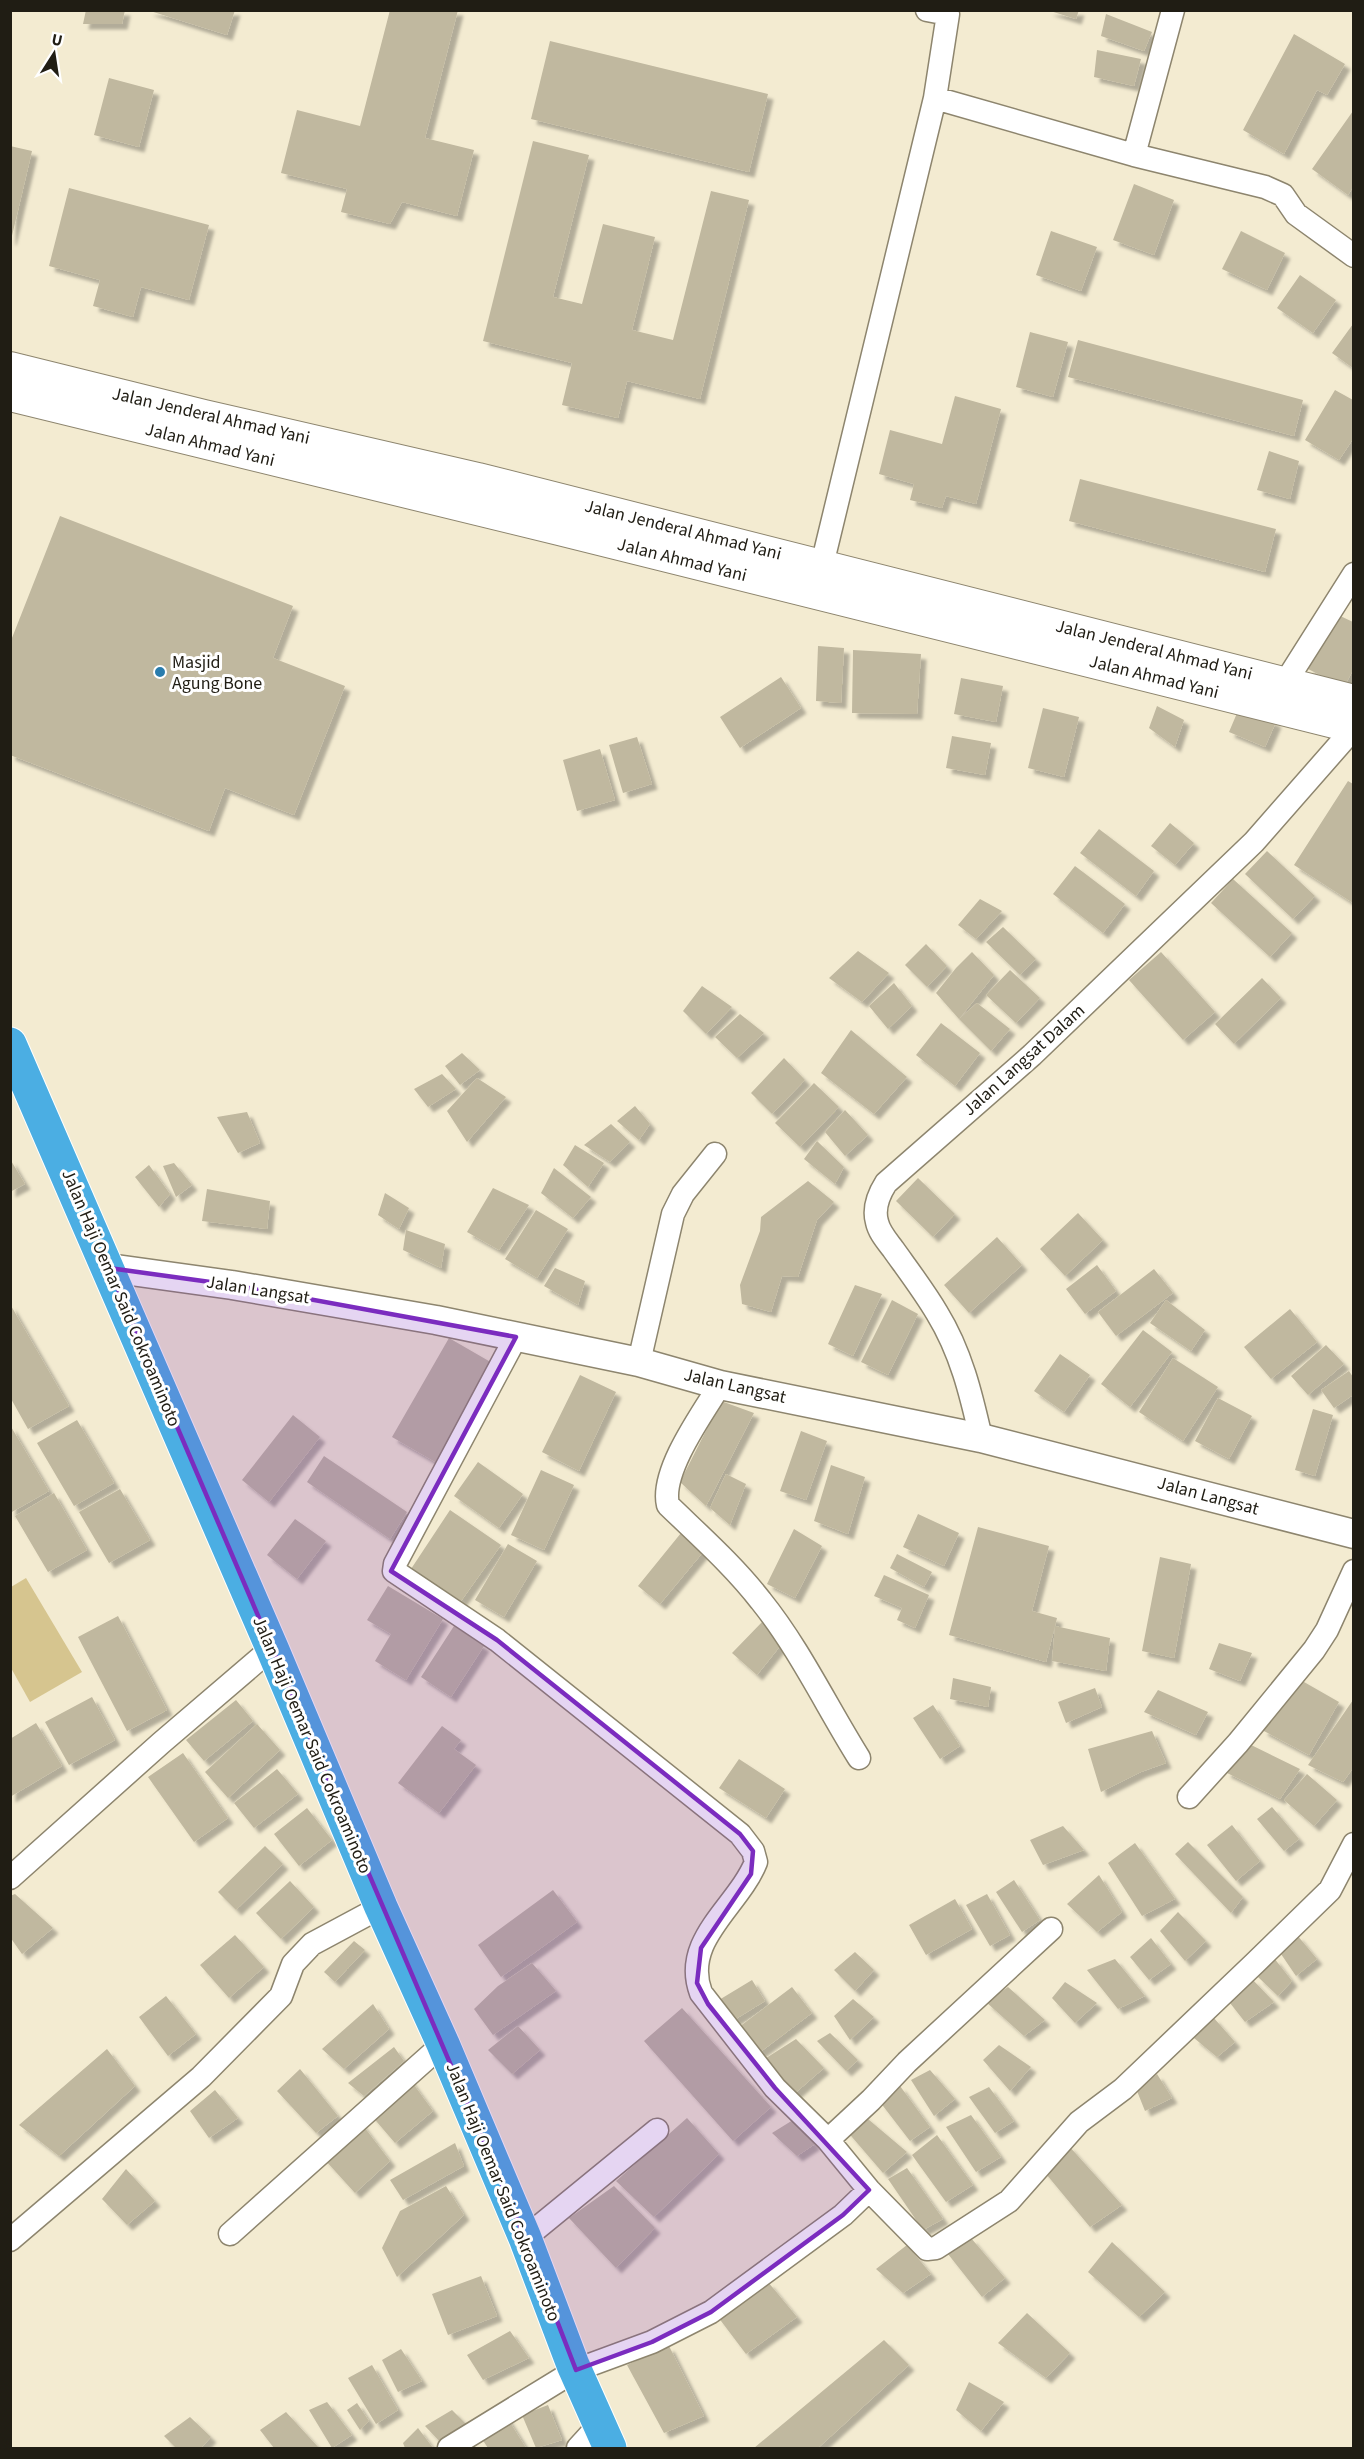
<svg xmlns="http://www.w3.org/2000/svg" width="1364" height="2459" font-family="'Source Sans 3',sans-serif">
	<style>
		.green { fill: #d6c58f }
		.building { fill: #c0b89f; filter: url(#shadow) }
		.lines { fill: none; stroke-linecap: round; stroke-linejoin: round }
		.minor-casing { stroke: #8d856e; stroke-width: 25 }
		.tertiary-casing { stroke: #8d856e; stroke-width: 31 }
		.secondary-casing { stroke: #8d856e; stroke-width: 34 }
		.trunk-casing { stroke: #fff; stroke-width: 35 }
		.minor { stroke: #fff; stroke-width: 22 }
		.tertiary { stroke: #fff; stroke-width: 28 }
		.secondary { stroke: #fff; stroke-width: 32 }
		.trunk { stroke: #4baee3; stroke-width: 33 }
		.marked { fill: #7b2cbf; fill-opacity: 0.2; stroke: #7b2cbf; stroke-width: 4.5; stroke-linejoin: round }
		.poi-dot { fill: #297cad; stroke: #fff; stroke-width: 2 }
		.labels { text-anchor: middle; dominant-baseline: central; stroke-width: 6; stroke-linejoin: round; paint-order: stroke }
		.street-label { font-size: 18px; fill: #201d14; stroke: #fff }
		.poi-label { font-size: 18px; fill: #201d14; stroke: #fff; text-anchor: start }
	</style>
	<defs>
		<filter id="shadow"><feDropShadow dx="5.5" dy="5.5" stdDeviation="1.5" flood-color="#0004"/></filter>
	</defs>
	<rect width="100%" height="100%" fill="#f3ebd1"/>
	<path class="green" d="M 26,1578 L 82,1672 L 30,1702 L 11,1668 L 11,1587 Z"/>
	<path class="building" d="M 86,10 L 125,10 L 122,24 L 83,24 Z
		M 147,10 L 235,10 L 227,35 Z
		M 390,10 L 458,10 L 425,138 L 474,150 L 457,216 L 402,202 L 390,224 L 341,212 L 347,189 L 281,173 L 297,110 L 360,126 Z
		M 1047,10 L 1079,10 L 1076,19 Z
		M 1106,14 L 1152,32 L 1144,51 L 1101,36 Z
		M 1294,34 L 1345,64 L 1327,95 L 1317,90 L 1284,154 L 1243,130 Z
		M 550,41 L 768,94 L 749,172 L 531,119 Z
		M 1097,50 L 1141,59 L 1134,86 L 1094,77 Z
		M 109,78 L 154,90 L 139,147 L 94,135 Z
		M 1353,111 L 1353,187 L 1348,195 L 1312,169 Z
		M 533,141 L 589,155 L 553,297 L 582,304 L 603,224 L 655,237 L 632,330 L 673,340 L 711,191 L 749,200 L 700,399 L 627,381 L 618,418 L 562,405 L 572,363 L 483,341 Z
		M 10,146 L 32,151 L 11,240 L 10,240 Z
		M 1134,184 L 1174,200 L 1154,255 L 1113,240 Z
		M 69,188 L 209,225 L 189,300 L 141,287 L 133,317 L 93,306 L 100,280 L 49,266 Z
		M 1051,231 L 1097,247 L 1081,291 L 1036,275 Z
		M 1241,231 L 1285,253 L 1267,290 L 1222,269 Z
		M 1300,275 L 1336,300 L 1313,333 L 1277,308 Z
		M 1353,324 L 1353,368 L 1332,353 Z
		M 1030,332 L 1068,342 L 1053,397 L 1016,387 Z
		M 1078,340 L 1303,400 L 1294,436 L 1068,377 Z
		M 1335,390 L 1353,400 L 1353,439 L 1339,460 L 1305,440 Z
		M 955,396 L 1001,409 L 976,504 L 946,496 L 942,508 L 910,500 L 914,484 L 879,474 L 890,430 L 942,444 Z
		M 1269,451 L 1299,461 L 1290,499 L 1257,490 Z
		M 1080,479 L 1276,529 L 1265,572 L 1069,521 Z
		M 60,516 L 293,606 L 273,658 L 345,686 L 294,815 L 225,788 L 209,831 L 10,755 L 10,643 Z
		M 1336,614 L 1353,622 L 1353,670 L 1344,687 L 1308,669 Z
		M 818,646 L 844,648 L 841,703 L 816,701 Z
		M 853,650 L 921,654 L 917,714 L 852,713 Z
		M 781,677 L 801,708 L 740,748 L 720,717 Z
		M 961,678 L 1003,686 L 996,722 L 954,714 Z
		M 1157,706 L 1184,720 L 1175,747 L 1149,728 Z
		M 1240,706 L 1276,722 L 1265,747 L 1229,732 Z
		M 1043,708 L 1079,717 L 1064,777 L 1028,768 Z
		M 952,736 L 991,743 L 985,775 L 946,768 Z
		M 637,737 L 652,784 L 623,793 L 609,745 Z
		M 600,749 L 615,800 L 577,811 L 563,760 Z
		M 1348,781 L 1353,784 L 1353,903 L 1294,865 Z
		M 1170,823 L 1194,843 L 1175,865 L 1151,846 Z
		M 1099,829 L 1154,871 L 1136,896 L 1080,853 Z
		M 1267,851 L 1315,896 L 1293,919 L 1245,874 Z
		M 1075,866 L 1125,904 L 1103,933 L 1053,894 Z
		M 1233,879 L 1292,933 L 1270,957 L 1211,903 Z
		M 980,899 L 1002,911 L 976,939 L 958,925 Z
		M 1003,927 L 1036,959 L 1020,975 L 986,942 Z
		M 926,944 L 947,966 L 927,987 L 905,965 Z
		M 858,951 L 889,973 L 862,1002 L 829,978 Z
		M 972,952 L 994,975 L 959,1019 L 936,993 L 956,968 Z
		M 1161,952 L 1215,1012 L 1183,1040 L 1129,980 Z
		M 1010,970 L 1040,998 L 1016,1023 L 986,995 Z
		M 1262,978 L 1281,998 L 1234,1044 L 1215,1024 Z
		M 894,983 L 912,1006 L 888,1029 L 869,1006 Z
		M 702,986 L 732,1007 L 706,1034 L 683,1011 Z
		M 977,1003 L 1010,1029 L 991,1051 L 959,1019 Z
		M 740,1014 L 764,1033 L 737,1058 L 715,1037 Z
		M 941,1023 L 980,1053 L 955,1086 L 916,1055 Z
		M 851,1030 L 907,1077 L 874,1114 L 821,1073 Z
		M 462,1053 L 480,1070 L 460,1085 L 445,1066 Z
		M 784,1058 L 805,1080 L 772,1114 L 751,1093 Z
		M 442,1074 L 456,1089 L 428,1107 L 414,1089 Z
		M 477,1078 L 506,1097 L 467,1142 L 447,1111 Z
		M 814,1083 L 839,1107 L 800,1147 L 775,1123 Z
		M 635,1106 L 650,1124 L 639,1140 L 617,1121 Z
		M 845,1110 L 868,1135 L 845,1156 L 825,1132 Z
		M 247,1112 L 260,1143 L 238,1153 L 217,1117 Z
		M 611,1124 L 630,1142 L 610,1162 L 584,1145 Z
		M 817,1141 L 844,1167 L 835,1184 L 804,1159 Z
		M 575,1145 L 604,1163 L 588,1187 L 563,1165 Z
		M 10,1159 L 25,1184 L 10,1192 Z
		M 174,1163 L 192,1185 L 176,1197 L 163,1166 Z
		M 149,1165 L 170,1194 L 159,1207 L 135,1177 Z
		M 554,1168 L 591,1197 L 573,1218 L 541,1193 Z
		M 918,1178 L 955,1214 L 933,1237 L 896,1201 Z
		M 808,1181 L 834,1202 L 817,1220 L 798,1277 L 782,1276 L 771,1312 L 742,1304 L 740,1285 L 760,1231 L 761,1217 Z
		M 493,1188 L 529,1205 L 499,1250 L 467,1232 Z
		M 207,1189 L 270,1201 L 267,1229 L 202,1221 Z
		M 385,1193 L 409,1208 L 399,1229 L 378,1215 Z
		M 536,1210 L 568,1229 L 537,1278 L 505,1259 Z
		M 1078,1213 L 1103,1240 L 1065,1276 L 1040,1249 Z
		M 406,1230 L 445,1244 L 441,1268 L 403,1250 Z
		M 997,1237 L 1022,1265 L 969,1313 L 944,1285 Z
		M 1097,1265 L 1116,1291 L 1085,1314 L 1066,1289 Z
		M 555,1268 L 585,1281 L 578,1305 L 544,1286 Z
		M 1154,1269 L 1173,1293 L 1116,1336 L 1098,1312 Z
		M 855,1285 L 882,1294 L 853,1356 L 828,1344 Z
		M 892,1300 L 918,1314 L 888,1375 L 861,1362 Z
		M 1166,1300 L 1205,1330 L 1191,1351 L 1150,1323 Z
		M 10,1304 L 69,1406 L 28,1429 L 10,1397 Z
		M 1290,1309 L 1317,1342 L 1271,1379 L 1244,1347 Z
		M 1143,1330 L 1172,1352 L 1130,1407 L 1101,1384 Z
		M 449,1338 L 494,1364 L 437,1463 L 392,1437 Z
		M 1326,1345 L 1344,1364 L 1308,1395 L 1291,1376 Z
		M 1060,1354 L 1090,1375 L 1064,1412 L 1034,1391 Z
		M 1173,1358 L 1218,1387 L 1183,1441 L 1139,1412 Z
		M 1349,1371 L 1353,1377 L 1353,1395 L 1334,1408 L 1321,1390 Z
		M 580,1375 L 616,1392 L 579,1471 L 542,1452 Z
		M 1218,1398 L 1252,1416 L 1229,1459 L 1195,1441 Z
		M 721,1401 L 754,1413 L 706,1506 L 680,1482 Z
		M 1313,1409 L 1333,1415 L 1315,1476 L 1295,1470 Z
		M 293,1415 L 320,1437 L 269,1502 L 242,1480 Z
		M 77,1420 L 114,1483 L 74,1506 L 37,1443 Z
		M 10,1425 L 49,1491 L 10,1513 Z
		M 801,1431 L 827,1441 L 806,1500 L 780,1491 Z
		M 324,1456 L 407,1512 L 390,1539 L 307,1482 Z
		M 478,1462 L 523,1494 L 499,1528 L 454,1496 Z
		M 831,1465 L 865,1477 L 848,1534 L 814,1521 Z
		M 541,1470 L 574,1485 L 544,1550 L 511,1535 Z
		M 726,1474 L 746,1484 L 730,1525 L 710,1508 Z
		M 120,1489 L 150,1540 L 109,1563 L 79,1512 Z
		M 54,1493 L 87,1550 L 48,1572 L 15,1516 Z
		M 450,1510 L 501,1545 L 461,1601 L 411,1569 Z
		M 918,1514 L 959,1533 L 944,1566 L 903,1547 Z
		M 295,1519 L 326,1541 L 297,1579 L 267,1555 Z
		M 978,1527 L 1049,1546 L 1032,1611 L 1057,1618 L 1055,1626 L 1110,1638 L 1106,1671 L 1052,1661 L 1055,1626 L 1046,1662 L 949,1635 Z
		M 794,1529 L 822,1546 L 795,1598 L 767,1584 Z
		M 681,1533 L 704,1551 L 660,1604 L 638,1586 Z
		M 508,1544 L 537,1561 L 504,1617 L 475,1600 Z
		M 897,1554 L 932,1572 L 924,1587 L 890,1568 Z
		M 1160,1557 L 1191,1564 L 1174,1658 L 1142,1651 Z
		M 884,1575 L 929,1595 L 915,1628 L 897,1620 L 902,1608 L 874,1596 Z
		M 388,1586 L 443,1619 L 406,1680 L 375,1661 L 391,1634 L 367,1620 Z
		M 118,1616 L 167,1710 L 127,1731 L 78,1637 Z
		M 764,1620 L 785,1640 L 757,1675 L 732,1653 Z
		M 454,1626 L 484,1646 L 451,1697 L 421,1677 Z
		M 1219,1643 L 1252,1653 L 1240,1681 L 1209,1669 Z
		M 953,1678 L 991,1687 L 988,1707 L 950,1699 Z
		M 1297,1678 L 1339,1702 L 1309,1755 L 1262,1730 Z
		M 1095,1688 L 1102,1707 L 1066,1723 L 1058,1702 Z
		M 1158,1690 L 1208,1712 L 1196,1735 L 1144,1712 Z
		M 92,1697 L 115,1740 L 69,1765 L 45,1722 Z
		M 236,1700 L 253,1721 L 204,1761 L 186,1740 Z
		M 1353,1700 L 1353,1768 L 1343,1782 L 1308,1765 Z
		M 933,1705 L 960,1746 L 940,1759 L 913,1718 Z
		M 36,1723 L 62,1766 L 10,1797 L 10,1739 Z
		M 257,1724 L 280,1750 L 228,1798 L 205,1772 Z
		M 442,1726 L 461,1740 L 454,1749 L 476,1765 L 439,1813 L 398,1783 Z
		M 1152,1731 L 1166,1763 L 1141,1772 L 1101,1792 L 1088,1749 Z
		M 1245,1742 L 1300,1769 L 1280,1799 L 1225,1772 Z
		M 183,1753 L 228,1818 L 194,1842 L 148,1777 Z
		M 739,1759 L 785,1789 L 766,1818 L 719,1788 Z
		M 277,1769 L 298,1794 L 254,1828 L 234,1803 Z
		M 1307,1774 L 1337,1800 L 1314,1826 L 1284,1800 Z
		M 1272,1807 L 1299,1839 L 1284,1851 L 1257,1819 Z
		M 307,1808 L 332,1840 L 299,1866 L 274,1834 Z
		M 1232,1825 L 1260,1861 L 1236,1881 L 1207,1845 Z
		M 1063,1826 L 1084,1850 L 1043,1865 L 1030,1840 Z
		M 1188,1842 L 1243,1897 L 1231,1913 L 1175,1854 Z
		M 1135,1843 L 1175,1899 L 1142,1916 L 1108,1863 Z
		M 265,1846 L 283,1864 L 236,1910 L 218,1892 Z
		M 1099,1875 L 1122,1912 L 1097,1932 L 1067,1904 Z
		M 1014,1880 L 1040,1920 L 1022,1932 L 996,1892 Z
		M 290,1881 L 314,1907 L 281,1939 L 256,1913 Z
		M 553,1890 L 577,1922 L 501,1977 L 478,1945 Z
		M 15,1894 L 53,1928 L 22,1954 L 10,1937 L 10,1896 Z
		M 987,1894 L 1010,1935 L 990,1946 L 966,1905 Z
		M 955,1899 L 972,1929 L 926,1955 L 909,1925 Z
		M 1178,1912 L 1206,1941 L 1185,1961 L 1160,1931 Z
		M 235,1935 L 264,1967 L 229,1998 L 200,1965 Z
		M 1297,1935 L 1317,1959 L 1296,1976 L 1281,1954 Z
		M 1151,1938 L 1171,1964 L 1149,1980 L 1130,1957 Z
		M 354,1941 L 365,1950 L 335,1982 L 324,1972 Z
		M 855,1952 L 874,1970 L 855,1991 L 834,1970 Z
		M 1274,1958 L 1292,1981 L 1278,1996 L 1258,1977 Z
		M 1115,1959 L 1145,1996 L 1118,2009 L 1087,1970 Z
		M 532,1963 L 556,1991 L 493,2035 L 474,2009 L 498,1986 Z
		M 1252,1979 L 1274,2002 L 1245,2022 L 1230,2003 Z
		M 752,1980 L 765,2001 L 726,2025 L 714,2003 Z
		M 1065,1982 L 1097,2003 L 1075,2023 L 1052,1998 Z
		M 792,1987 L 812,2013 L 759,2053 L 739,2027 Z
		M 1008,1987 L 1045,2020 L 1024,2036 L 986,2002 Z
		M 166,1996 L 196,2034 L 168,2056 L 139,2017 Z
		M 853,1999 L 874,2017 L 850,2040 L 834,2016 Z
		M 373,2004 L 389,2029 L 344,2069 L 322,2049 Z
		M 682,2008 L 771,2107 L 733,2141 L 644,2041 Z
		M 1213,2017 L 1235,2042 L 1217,2057 L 1194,2038 Z
		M 518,2026 L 540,2050 L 512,2074 L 488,2050 Z
		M 830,2033 L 858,2060 L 846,2071 L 817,2041 Z
		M 796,2039 L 824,2068 L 794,2094 L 763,2060 Z
		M 999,2045 L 1031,2067 L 1010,2091 L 983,2060 Z
		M 394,2047 L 404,2061 L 364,2096 L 348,2083 Z
		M 107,2049 L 135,2086 L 59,2156 L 19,2125 Z
		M 300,2069 L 338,2116 L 316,2133 L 277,2091 Z
		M 930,2070 L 955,2099 L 934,2116 L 911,2080 Z
		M 406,2074 L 433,2111 L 395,2143 L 365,2108 Z
		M 1157,2074 L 1172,2098 L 1145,2111 L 1137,2091 Z
		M 900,2086 L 930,2127 L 910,2141 L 880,2102 Z
		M 989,2087 L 1014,2121 L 995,2133 L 969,2097 Z
		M 215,2090 L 238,2118 L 209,2138 L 190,2111 Z
		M 862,2114 L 907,2152 L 883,2173 L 846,2130 Z
		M 355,2115 L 390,2161 L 355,2193 L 316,2150 Z
		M 971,2115 L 1001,2157 L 976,2172 L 946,2127 Z
		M 687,2118 L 719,2154 L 654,2217 L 616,2181 Z
		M 793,2120 L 815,2144 L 797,2156 L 772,2133 Z
		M 937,2135 L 973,2185 L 946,2202 L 912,2155 Z
		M 455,2143 L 464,2166 L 403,2200 L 390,2180 Z
		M 1068,2145 L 1122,2205 L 1090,2227 L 1042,2169 Z
		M 907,2168 L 943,2219 L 923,2230 L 888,2179 Z
		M 126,2169 L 155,2201 L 127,2225 L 102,2199 Z
		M 446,2186 L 464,2215 L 397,2277 L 382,2248 L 400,2211 Z
		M 614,2186 L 655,2228 L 616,2268 L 569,2218 Z
		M 971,2238 L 1005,2278 L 982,2297 L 948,2254 Z
		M 1112,2242 L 1165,2292 L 1139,2317 L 1088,2272 Z
		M 907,2245 L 931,2274 L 903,2293 L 876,2269 Z
		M 481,2276 L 497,2316 L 448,2335 L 432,2294 Z
		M 768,2282 L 797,2317 L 746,2354 L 718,2317 Z
		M 1027,2313 L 1070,2353 L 1046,2378 L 998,2343 Z
		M 510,2331 L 529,2358 L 483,2380 L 467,2355 Z
		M 884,2340 L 909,2365 L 818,2448 L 754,2448 Z
		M 669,2346 L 704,2416 L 664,2433 L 627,2365 Z
		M 401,2349 L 422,2381 L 398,2392 L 382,2360 Z
		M 372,2365 L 398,2410 L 376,2424 L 348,2378 Z
		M 969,2382 L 1004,2402 L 981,2431 L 956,2410 Z
		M 327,2402 L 352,2435 L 332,2448 L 309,2410 Z
		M 357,2403 L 369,2421 L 360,2430 L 347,2410 Z
		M 548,2405 L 562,2440 L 536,2448 L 522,2415 Z
		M 452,2410 L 469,2427 L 443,2445 L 425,2426 Z
		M 286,2412 L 319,2448 L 274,2448 L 260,2430 Z
		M 506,2416 L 526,2448 L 488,2448 L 478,2433 Z
		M 190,2417 L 211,2437 L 201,2448 L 176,2448 L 164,2436 Z
		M 418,2428 L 433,2448 L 405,2448 L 403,2443 Z"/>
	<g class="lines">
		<g class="minor-casing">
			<path id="minor" d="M 935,98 L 1134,155 L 1173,10
				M 1134,155 L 1265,187 L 1283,195 L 1296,214 L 1354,256
				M 822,565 L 935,98 L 948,14 L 927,10
				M 1285,683 L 1354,574
				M 516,1337 L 395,1564 L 394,1571 L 497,1640 L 740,1834 L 753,1851 L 756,1862 C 738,1907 681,1940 701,1993 L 775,2088 L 828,2140 L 869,2190 L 927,2249 L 936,2248 L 1009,2201 L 1079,2122 L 1123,2089 L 1255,1963 L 1330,1890 L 1354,1844
				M 639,1362 L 673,1214 L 683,1194 L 715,1154
				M 720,1385 C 702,1414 660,1472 668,1505 C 700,1536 734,1566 761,1601 C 799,1648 827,1707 859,1758
				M 981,1438 C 971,1394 961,1352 937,1313 C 924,1291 908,1270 893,1249 C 887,1241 879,1232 877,1222 C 873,1208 879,1194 886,1183 L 1032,1055 L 1254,842 L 1354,728
				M 1189,1797 L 1238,1743 L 1314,1650 L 1327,1630 L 1354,1571
				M 10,1878 L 161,1743 L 272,1648
				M 828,2140 L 871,2100 L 907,2062 L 1051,1929
				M 230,2234 L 443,2044
				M 525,2238 L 657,2130
				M 10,2240 L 201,2077 L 281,1996 L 293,1964 L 312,1944 L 381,1907
				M 449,2448 L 576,2370 L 652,2342 L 711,2312 L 843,2215 L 869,2190
				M 578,2448 L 599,2425"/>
		</g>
		<g class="tertiary-casing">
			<path id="tertiary" d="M 109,1268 L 232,1285 L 436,1320 L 639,1362 L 720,1385 L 981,1438 L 1354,1534"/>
		</g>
		<g class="secondary-casing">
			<path id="secondary" d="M 10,368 L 204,416 L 478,479 L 1354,701
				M 10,395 L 559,529 L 1354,727"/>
		</g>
		<g class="trunk-casing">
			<path id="trunk" d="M 10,1044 L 272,1648 L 381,1907 L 443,2044 L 525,2238 L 573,2365 L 610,2448"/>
		</g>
		<use href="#minor" class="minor"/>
		<use href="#tertiary" class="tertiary"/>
		<use href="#secondary" class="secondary"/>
		<use href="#trunk" class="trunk"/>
	</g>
	<path class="marked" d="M 109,1268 L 232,1285 L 516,1337 L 391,1571 L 497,1640 L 740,1834 L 753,1851 L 751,1874 L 701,1948 L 697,1983 L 708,2004 L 775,2088 L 869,2190 L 843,2215 L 711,2312 L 652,2342 L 576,2370 L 525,2238 Z"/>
	<circle class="poi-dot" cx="160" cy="672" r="6"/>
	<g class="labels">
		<g class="street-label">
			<text transform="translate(211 416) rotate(13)">Jalan Jenderal Ahmad Yani</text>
			<text transform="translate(210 445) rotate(14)">Jalan Ahmad Yani</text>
			<text transform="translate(683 530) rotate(14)">Jalan Jenderal Ahmad Yani</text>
			<text transform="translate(682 560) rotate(14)">Jalan Ahmad Yani</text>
			<text transform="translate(1154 650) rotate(14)">Jalan Jenderal Ahmad Yani</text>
			<text transform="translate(1154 677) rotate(14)">Jalan Ahmad Yani</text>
			<text transform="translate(1024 1060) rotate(-42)">Jalan Langsat Dalam</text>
			<text transform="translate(258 1290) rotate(9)">Jalan Langsat</text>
			<text transform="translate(121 1298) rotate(67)">Jalan Haji Oemar Said Cokroaminoto</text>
			<text transform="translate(735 1386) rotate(13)">Jalan Langsat</text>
			<text transform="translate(1208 1496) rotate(15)">Jalan Langsat</text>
			<text transform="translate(312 1745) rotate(67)">Jalan Haji Oemar Said Cokroaminoto</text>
			<text transform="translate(503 2192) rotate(68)">Jalan Haji Oemar Said Cokroaminoto</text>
		</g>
		<g class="poi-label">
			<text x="172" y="662">Masjid<tspan x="172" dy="21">Agung Bone</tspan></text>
		</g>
	</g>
	<rect width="1364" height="2459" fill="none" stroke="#201d14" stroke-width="24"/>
	<g transform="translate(54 54) rotate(12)" stroke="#ffffff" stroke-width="4.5" paint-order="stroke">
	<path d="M0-4.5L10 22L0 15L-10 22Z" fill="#201d14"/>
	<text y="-9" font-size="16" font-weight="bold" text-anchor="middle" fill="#201d14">U</text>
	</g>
</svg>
